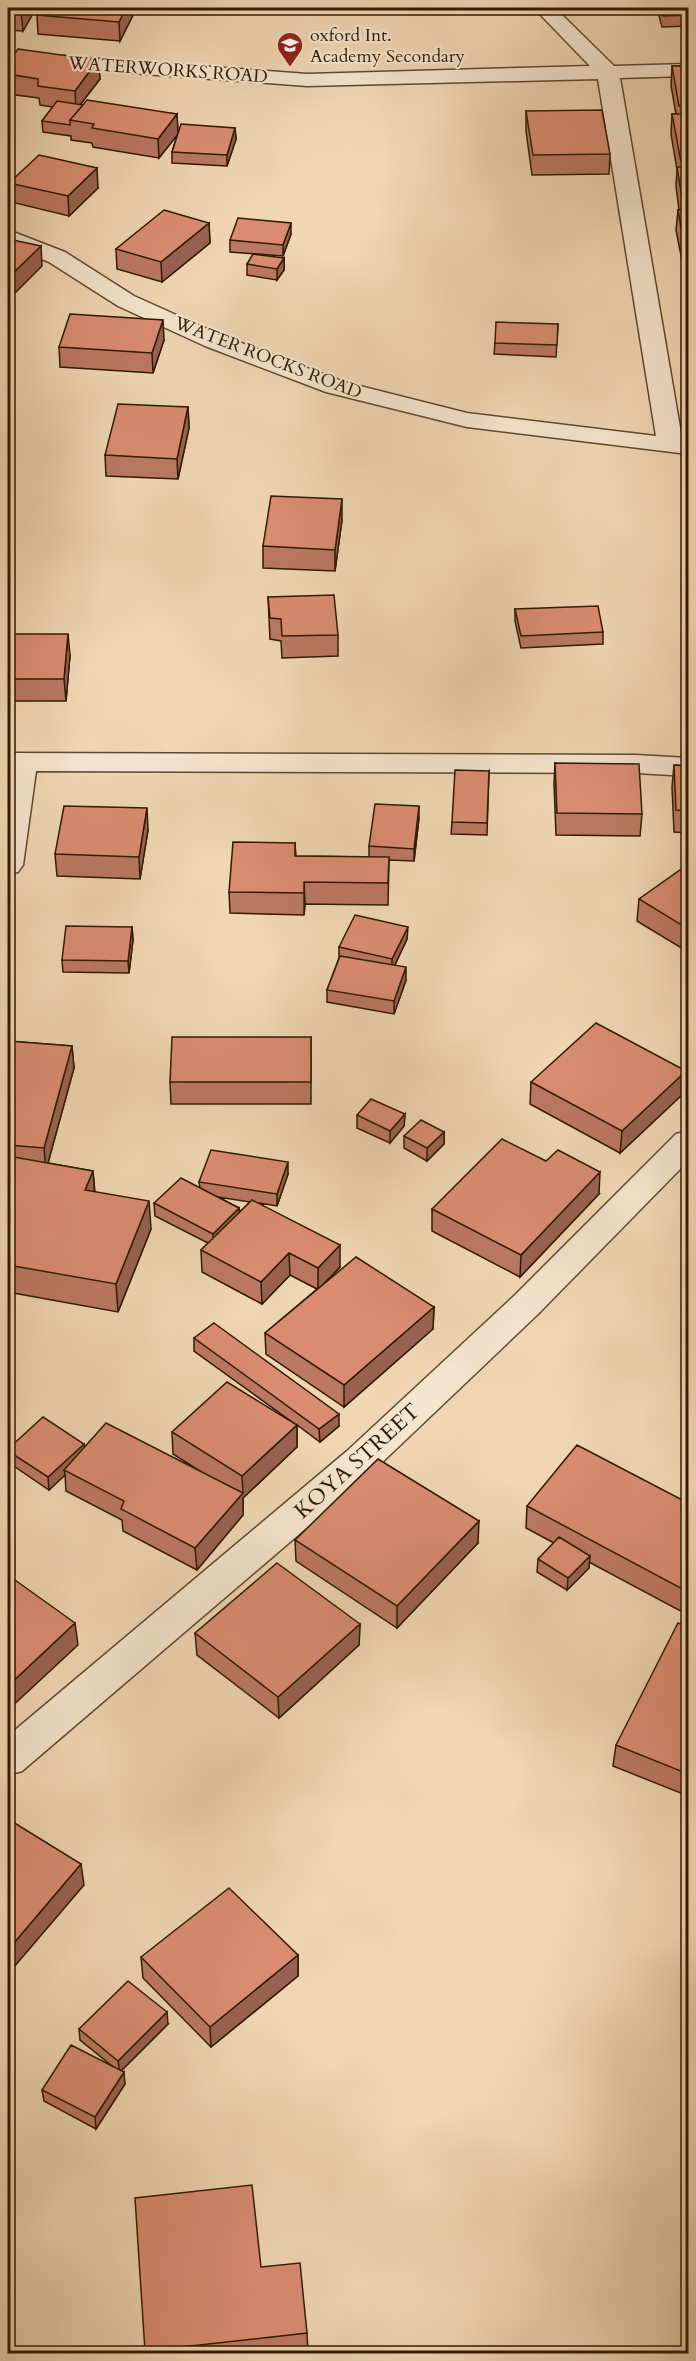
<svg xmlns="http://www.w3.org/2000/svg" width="696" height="2361" font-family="Cardo,serif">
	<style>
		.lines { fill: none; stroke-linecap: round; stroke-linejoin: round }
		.street-casing { stroke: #5f492d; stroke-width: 3 }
		.street { fill: #f5e4ce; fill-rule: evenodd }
		.wall { fill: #bb7862; stroke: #2f1a00; stroke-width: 1.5; fill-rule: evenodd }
		.shaded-wall { fill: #996250; stroke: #2f1a00; stroke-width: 1.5 }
		.building { fill: #da8c72; stroke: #2f1a00; stroke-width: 1.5 }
		.labels { text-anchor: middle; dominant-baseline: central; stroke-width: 4.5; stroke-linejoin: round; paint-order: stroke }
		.far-poi-label { font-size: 18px; fill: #2f1a00; stroke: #f5e4ce; text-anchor: start }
		.far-street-label { font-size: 18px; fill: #2f1a00; stroke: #f5e4ce }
		.street-label { font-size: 22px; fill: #2f1a00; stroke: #f5e4ce }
	</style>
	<rect width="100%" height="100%" fill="#f0d6b3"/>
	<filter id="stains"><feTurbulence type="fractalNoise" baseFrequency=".00333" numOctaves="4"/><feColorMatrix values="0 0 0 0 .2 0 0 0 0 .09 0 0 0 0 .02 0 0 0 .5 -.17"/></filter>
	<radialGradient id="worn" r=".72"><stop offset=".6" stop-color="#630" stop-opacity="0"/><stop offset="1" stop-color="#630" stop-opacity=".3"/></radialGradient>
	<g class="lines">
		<g class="street-casing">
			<path id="street" d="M 534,8 L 555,8 L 614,66 L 688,64 L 688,76 L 620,78 L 682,439 L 688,440 L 688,454 L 467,427 L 326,392 L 205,346 L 118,306 L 49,262 L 8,245 L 8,230 L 65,252 L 134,296 L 223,336 L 344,382 L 467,413 L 656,436 L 598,79 L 307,86 L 8,64 L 8,52 L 307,74 L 590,66 Z
				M 8,753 L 636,755 L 688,758 L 688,776 L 636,773 L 36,771 L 23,865 L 18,872 L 8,874 Z
				M 688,1131 L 688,1161 L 538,1314 L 373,1471 L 22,1771 L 8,1775 L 8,1736 L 347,1451 L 514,1296 L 676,1134 Z"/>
		</g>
		<use href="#street" class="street"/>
	</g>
	<path class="wall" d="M 8,8 L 36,8 L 23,31 L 8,30 Z
		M 41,8 L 136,8 L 136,9 L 120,41 L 38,34 L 37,15 Z
		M 657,8 L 688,8 L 688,26 L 662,27 Z
		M 98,60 L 100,79 L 80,105 L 177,114 L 178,133 L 235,128 L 236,139 L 227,166 L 172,163 L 172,152 L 177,135 L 159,158 L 93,147 L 92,143 L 71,140 L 71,136 L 43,132 L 42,121 L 53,107 L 40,105 L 39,98 L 8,94 L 8,62 Z
		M 672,66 L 688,66 L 688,303 L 684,280 L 685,276 L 676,230 L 678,210 L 679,210 L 676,186 L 677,170 L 671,134 L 672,114 L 676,114 L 671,86 Z
		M 526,111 L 610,154 L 609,174 L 532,175 L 526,131 Z
		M 9,183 L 98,188 L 69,216 L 11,202 Z
		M 209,223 L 210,243 L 162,282 L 117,269 L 116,249 Z
		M 291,234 L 283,256 L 230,252 L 230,240 Z
		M 284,258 L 284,270 L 277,280 L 247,275 L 247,264 Z
		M 558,324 L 556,357 L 494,354 L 495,343 Z
		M 164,340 L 153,373 L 60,367 L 59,347 Z
		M 188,407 L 189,428 L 178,479 L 106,476 L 105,455 Z
		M 342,520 L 335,571 L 263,568 L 263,546 Z
		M 684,557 L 688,557 L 688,602 L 682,579 Z
		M 268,597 L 338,635 L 338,656 L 282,658 L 281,641 L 270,639 Z
		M 515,609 L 603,632 L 603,644 L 521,648 L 515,621 Z
		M 8,634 L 70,655 L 66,701 L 8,701 Z
		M 555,763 L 642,814 L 640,836 L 556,835 L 554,784 Z
		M 674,765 L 688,766 L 688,833 L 674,832 L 672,787 Z
		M 489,771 L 487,835 L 451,834 L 452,822 Z
		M 419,818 L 414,861 L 389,860 L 388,905 L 305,904 L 304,915 L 230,913 L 229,892 L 295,843 L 296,856 L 369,857 L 369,846 Z
		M 148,830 L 140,879 L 57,876 L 55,854 Z
		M 688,875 L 688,952 L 637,921 L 639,899 Z
		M 132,927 L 133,940 L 129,973 L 63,972 L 62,960 Z
		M 407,939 L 395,965 L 406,980 L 394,1014 L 327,1002 L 327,990 L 339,958 L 339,947 Z
		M 311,1037 L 311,1104 L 171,1104 L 170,1082 Z
		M 8,1041 L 72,1046 L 74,1068 L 48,1163 L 93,1171 L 95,1192 L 151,1229 L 118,1312 L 8,1292 Z
		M 531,1082 L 684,1093 L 620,1153 L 530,1104 Z
		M 405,1114 L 404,1126 L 390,1143 L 357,1128 L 357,1115 Z
		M 444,1132 L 444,1144 L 427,1161 L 404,1148 L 404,1136 Z
		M 288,1174 L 277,1206 L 259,1203 L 340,1267 L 325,1283 L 434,1307 L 433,1329 L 344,1407 L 266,1354 L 265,1333 L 317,1289 L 290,1275 L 262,1304 L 202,1272 L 201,1250 L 208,1243 L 155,1216 L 154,1203 L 200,1188 L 199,1182 ZM 218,1197 L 250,1202 L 240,1212 L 239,1208 Z
		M 599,1194 L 520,1277 L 432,1231 L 432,1209 Z
		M 194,1338 L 339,1426 L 320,1442 L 297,1425 L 297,1447 L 243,1498 L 243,1515 L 197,1570 L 123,1531 L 122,1520 L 66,1491 L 65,1475 L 49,1490 L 8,1462 L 8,1449 L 84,1444 L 85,1447 L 203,1473 L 173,1454 L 172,1432 L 292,1422 L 194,1351 Z
		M 688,1503 L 688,1615 L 589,1562 L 589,1568 L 567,1590 L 537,1572 L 538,1559 L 554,1543 L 526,1528 L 527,1506 Z
		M 295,1540 L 478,1543 L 397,1628 L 296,1561 Z
		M 360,1624 L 359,1645 L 279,1718 L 197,1655 L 195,1633 Z
		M 688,1627 L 688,1796 L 613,1766 L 616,1745 Z
		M 298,1955 L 298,1976 L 211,2047 L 143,1978 L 141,1957 Z
		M 168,2024 L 121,2071 L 125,2084 L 96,2129 L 44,2101 L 42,2090 L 112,2066 L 80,2040 L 79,2029 Z
		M 261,2267 L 307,2333 L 308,2352 L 298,2354 L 145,2354 L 145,2351 Z"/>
	<path class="shaded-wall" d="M 24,8 L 36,8 L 23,31 L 21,12 Z
		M 126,8 L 136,8 L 136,9 L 120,41 L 119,22 Z
		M 588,8 L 599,8 L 588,10 Z
		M 98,60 L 100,79 L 76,110 L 75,91 Z
		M 177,114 L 178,134 L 159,158 L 158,139 Z
		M 235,128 L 236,139 L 227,166 L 227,155 Z
		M 97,168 L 98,188 L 69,216 L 68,196 Z
		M 209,223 L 210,243 L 162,282 L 161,262 Z
		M 291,223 L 291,234 L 283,256 L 283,245 Z
		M 41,246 L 42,266 L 8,300 L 8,278 Z
		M 284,258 L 284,270 L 277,280 L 277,269 Z
		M 163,320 L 164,340 L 153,373 L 152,353 Z
		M 188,407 L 189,428 L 178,479 L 177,459 Z
		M 342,499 L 342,520 L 335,571 L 335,550 Z
		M 68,634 L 70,655 L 66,701 L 64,679 Z
		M 419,806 L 419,818 L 414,861 L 414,849 Z
		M 147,808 L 148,830 L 140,879 L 139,857 Z
		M 304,882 L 305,904 L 304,915 Z
		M 132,927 L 133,940 L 129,973 L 128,961 Z
		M 408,927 L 407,939 L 392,971 L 392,959 Z
		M 406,967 L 406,980 L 394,1014 L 394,1001 Z
		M 72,1046 L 74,1068 L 46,1170 L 44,1148 Z
		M 686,1071 L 684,1093 L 620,1153 L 622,1131 Z
		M 405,1114 L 404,1126 L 390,1143 L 390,1131 Z
		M 444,1132 L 444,1144 L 427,1161 L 427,1148 Z
		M 288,1162 L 288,1174 L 277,1206 L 277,1194 Z
		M 93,1171 L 95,1199 L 85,1190 Z
		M 600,1172 L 599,1194 L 520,1277 L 521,1255 Z
		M 149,1201 L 151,1229 L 118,1312 L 116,1284 Z
		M 239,1208 L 240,1220 L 214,1246 L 213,1234 Z
		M 340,1245 L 340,1267 L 318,1290 L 318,1268 Z
		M 289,1253 L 290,1275 L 262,1304 L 261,1282 Z
		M 434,1307 L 433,1329 L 344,1407 L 344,1385 Z
		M 339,1414 L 339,1426 L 320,1442 L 319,1429 Z
		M 297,1425 L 297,1447 L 243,1498 L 243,1515 L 197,1570 L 195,1548 L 243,1493 L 242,1476 Z
		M 84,1444 L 85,1456 L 64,1470 L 65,1475 L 49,1490 L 48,1477 Z
		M 479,1521 L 478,1543 L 397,1628 L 397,1606 Z
		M 590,1556 L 589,1568 L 567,1590 L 568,1578 Z
		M 75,1623 L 78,1645 L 8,1710 L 8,1686 Z
		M 360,1624 L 359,1645 L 279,1718 L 278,1697 Z
		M 81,1864 L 84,1885 L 8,1974 L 8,1950 Z
		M 298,1955 L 298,1976 L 211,2047 L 210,2027 Z
		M 167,2012 L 168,2024 L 120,2072 L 118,2061 Z
		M 124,2072 L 125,2084 L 96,2129 L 95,2117 Z"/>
	<path class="building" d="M 8,8 L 24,8 L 21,12 L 8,11 Z
		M 41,8 L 126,8 L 119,22 L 37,15 Z
		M 661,8 L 688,8 L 688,15 L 663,16 Z
		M 18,49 L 98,60 L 75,91 L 38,86 L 38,79 L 8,74 L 8,62 Z
		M 672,66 L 688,66 L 688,106 L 679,106 Z
		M 87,100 L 177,114 L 158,139 L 92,128 L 94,124 L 70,120 Z
		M 57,101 L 83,105 L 70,120 L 70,125 L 42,121 Z
		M 602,110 L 610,154 L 533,155 L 526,111 Z
		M 672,114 L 688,114 L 688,162 L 681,162 Z
		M 181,124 L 235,128 L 227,155 L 172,152 Z
		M 39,155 L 97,168 L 68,196 L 9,183 Z
		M 677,167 L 688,167 L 688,205 L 683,205 Z
		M 164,210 L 209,223 L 161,262 L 116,249 Z
		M 678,210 L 688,210 L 688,256 L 686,256 Z
		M 238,218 L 291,223 L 283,245 L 230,240 Z
		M 8,239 L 41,246 L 8,278 Z
		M 253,254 L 284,258 L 277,269 L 247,264 Z
		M 686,260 L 688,260 L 688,273 Z
		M 70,314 L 163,320 L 152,353 L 59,347 Z
		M 496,322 L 558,324 L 557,345 L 495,343 Z
		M 118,404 L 188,407 L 177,459 L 105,455 Z
		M 271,496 L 342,499 L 335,550 L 263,546 Z
		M 684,557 L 688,557 L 688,574 Z
		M 334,595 L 338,635 L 282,636 L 281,619 L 270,618 L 268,597 Z
		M 598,606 L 603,632 L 521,636 L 515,609 Z
		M 8,634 L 68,634 L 64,679 L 8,679 Z
		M 555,763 L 639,764 L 642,814 L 557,813 Z
		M 674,765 L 688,766 L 688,811 L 676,810 Z
		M 455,770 L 489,771 L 487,823 L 452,822 Z
		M 375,804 L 419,806 L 414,849 L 369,846 Z
		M 64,806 L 147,808 L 139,857 L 55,854 Z
		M 233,842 L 295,843 L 295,856 L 389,857 L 388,883 L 304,882 L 304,893 L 229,892 Z
		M 680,870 L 688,875 L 688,929 L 639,899 Z
		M 355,915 L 408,927 L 392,959 L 339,947 Z
		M 66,926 L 132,927 L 128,961 L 62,960 Z
		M 340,956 L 406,967 L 394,1001 L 327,990 Z
		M 596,1023 L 686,1071 L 622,1131 L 531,1082 Z
		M 172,1037 L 311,1037 L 311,1082 L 170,1082 Z
		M 8,1041 L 72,1046 L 44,1148 L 8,1145 Z
		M 371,1099 L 405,1114 L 390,1131 L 357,1115 Z
		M 421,1120 L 444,1132 L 427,1148 L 404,1136 Z
		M 502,1139 L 546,1161 L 558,1150 L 600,1172 L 521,1255 L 432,1209 Z
		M 211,1150 L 288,1162 L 277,1194 L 199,1182 Z
		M 8,1156 L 93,1171 L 85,1190 L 149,1201 L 116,1284 L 8,1265 Z
		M 181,1178 L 239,1208 L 213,1234 L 154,1203 Z
		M 252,1200 L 340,1245 L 318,1268 L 289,1253 L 261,1282 L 201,1250 Z
		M 356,1257 L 434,1307 L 344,1385 L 265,1333 Z
		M 214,1323 L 339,1414 L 319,1429 L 194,1338 Z
		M 227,1382 L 297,1425 L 242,1476 L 172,1432 Z
		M 43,1417 L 84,1444 L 48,1477 L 8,1451 L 8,1449 Z
		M 106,1423 L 243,1493 L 195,1548 L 121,1509 L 124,1501 L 64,1470 Z
		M 577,1445 L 688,1503 L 688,1592 L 527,1506 Z
		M 378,1459 L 479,1521 L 397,1606 L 295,1540 Z
		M 559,1537 L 590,1556 L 568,1578 L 538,1559 Z
		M 277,1563 L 360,1624 L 278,1697 L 195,1633 Z
		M 8,1575 L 75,1623 L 8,1686 Z
		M 678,1623 L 688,1627 L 688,1774 L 616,1745 Z
		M 8,1819 L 81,1864 L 8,1950 Z
		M 229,1888 L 298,1955 L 210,2027 L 141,1957 Z
		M 128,1981 L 167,2012 L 118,2061 L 79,2029 Z
		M 71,2045 L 124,2072 L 95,2117 L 42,2090 Z
		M 252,2185 L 261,2267 L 300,2263 L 307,2333 L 145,2351 L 135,2198 Z"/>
	<defs>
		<g id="school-pin" transform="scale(1.35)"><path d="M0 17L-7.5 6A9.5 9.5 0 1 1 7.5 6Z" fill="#8f2418" stroke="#f5e4ce"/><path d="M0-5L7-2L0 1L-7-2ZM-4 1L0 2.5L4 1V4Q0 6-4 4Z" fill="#fff"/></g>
	</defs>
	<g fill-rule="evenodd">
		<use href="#school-pin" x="290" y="45"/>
	</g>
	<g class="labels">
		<g class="far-poi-label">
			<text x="310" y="35">oxford Int.<tspan x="310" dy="21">Academy Secondary</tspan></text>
		</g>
		<g class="far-street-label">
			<text transform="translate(168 70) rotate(4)">WATERWORKS ROAD</text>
			<text transform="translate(268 358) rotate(21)">WATER ROCKS ROAD</text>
		</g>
		<g class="street-label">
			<text transform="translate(357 1461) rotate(-42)">KOYA STREET</text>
		</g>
	</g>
	<rect width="696" height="2361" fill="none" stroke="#f0d6b3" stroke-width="30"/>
	<rect x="9" y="9" width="678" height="2343" fill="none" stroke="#2f1a00" stroke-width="3"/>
	<rect x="15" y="15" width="666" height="2331" fill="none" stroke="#2f1a00" stroke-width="1.5"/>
	<rect width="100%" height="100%" filter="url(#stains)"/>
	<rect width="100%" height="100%" fill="url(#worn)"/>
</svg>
